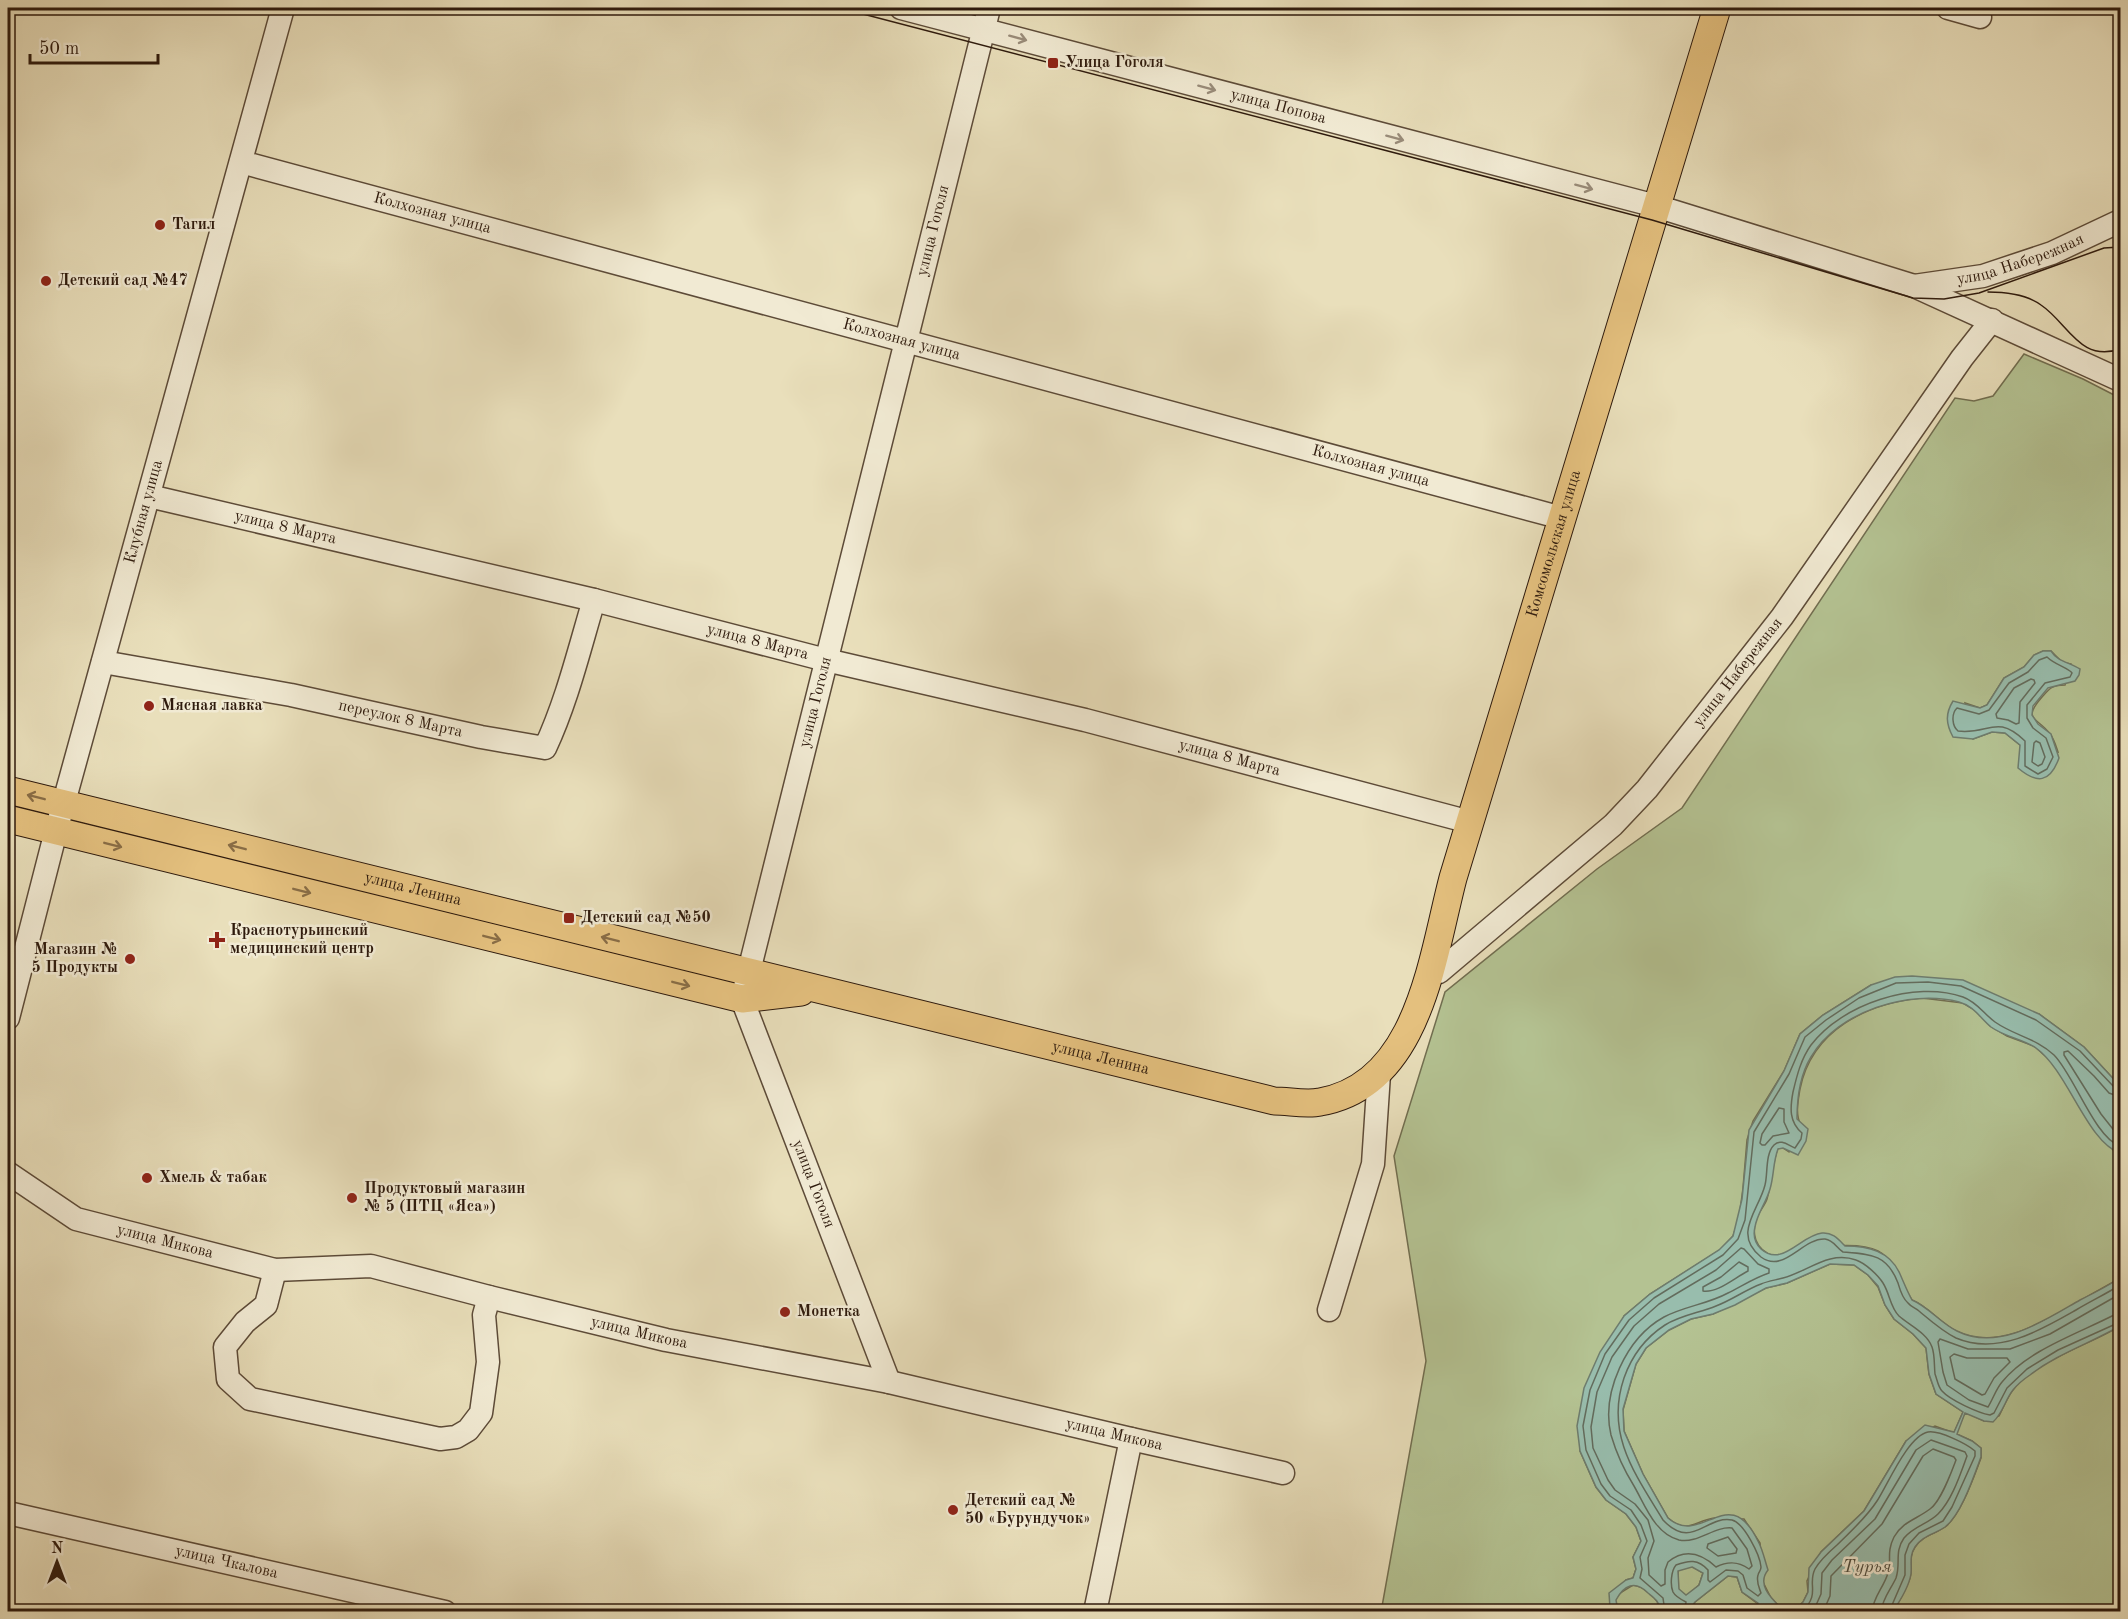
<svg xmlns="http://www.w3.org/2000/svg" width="2128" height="1619" font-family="'Old Standard TT',serif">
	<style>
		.green { fill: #b4c292; stroke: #716e50; stroke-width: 1.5; fill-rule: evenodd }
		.water { fill: #98bdad; stroke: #6e7c6d; stroke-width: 1.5; fill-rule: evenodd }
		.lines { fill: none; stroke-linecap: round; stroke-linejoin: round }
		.shore { stroke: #636c5d; stroke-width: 1.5 }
		.minor-casing { stroke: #5d4b38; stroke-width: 25 }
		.major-casing { stroke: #2e1a0d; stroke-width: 29 }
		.minor { stroke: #f1ead3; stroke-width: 22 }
		.major { stroke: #e4c07e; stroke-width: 27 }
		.tram { stroke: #2e1a0d; stroke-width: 1.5 }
		.oneway { stroke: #998c7a }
		.oneway2 { stroke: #896d46 }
		.poi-dot { fill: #8f2418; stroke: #f1ead3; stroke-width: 2 }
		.labels { text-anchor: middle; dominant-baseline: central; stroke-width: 5; stroke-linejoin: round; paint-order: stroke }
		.poi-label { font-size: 16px; font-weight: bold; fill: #2e1a0d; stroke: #f1ead3; text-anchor: start }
		.street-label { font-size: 16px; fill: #2e1a0d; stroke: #f1ead3 }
		.water-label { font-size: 18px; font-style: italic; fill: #4e4b3d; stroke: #f1ead3 }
	</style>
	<rect width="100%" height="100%" fill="#e9dfbb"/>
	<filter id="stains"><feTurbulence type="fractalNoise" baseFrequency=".00333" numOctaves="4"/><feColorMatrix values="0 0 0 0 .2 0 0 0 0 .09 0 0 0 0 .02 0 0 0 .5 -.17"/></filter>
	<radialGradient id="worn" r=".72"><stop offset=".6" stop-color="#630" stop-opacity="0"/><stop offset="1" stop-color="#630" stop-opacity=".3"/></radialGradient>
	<path class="green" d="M 2024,354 L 2083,379 L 2120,398 L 2120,1086 L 2084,1047 L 2039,1014 L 1871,985 L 1823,1015 L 1800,1034 L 1784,1071 L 1753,1121 L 1747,1140 L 1743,1188 L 1739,1218 L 1733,1236 L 1720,1250 L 1650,1294 L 1624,1316 L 1580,1451 L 1596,1487 L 1606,1500 L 1626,1514 L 1636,1527 L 1641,1541 L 1633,1557 L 1636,1569 L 1633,1578 L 1626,1580 L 1610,1608 L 1605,1611 L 1381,1612 L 1426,1361 L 1394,1156 L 1445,992 L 1597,869 L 1682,808 L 1955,398 L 1974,401 L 1993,396 ZM 2043,651 L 2051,651 L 2062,662 L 2071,664 L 2065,685 C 2052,685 2050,688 2042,697 C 2021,721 2038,717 2050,734 C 2054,739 2056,746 2058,752 L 2020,745 L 2005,733 L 1992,732 L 1973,739 L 1965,703 L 1980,708 L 1987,705 L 2004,678 L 2024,667 L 2034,655 Z
		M 1922,998 L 1963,1003 L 1978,1012 L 1990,1026 L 2007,1036 L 2034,1046 L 2051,1061 L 2113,1150 L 2120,1153 L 2120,1278 C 2107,1286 2093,1293 2080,1301 C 2044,1321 2000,1351 1958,1332 C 1941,1324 1929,1307 1912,1300 C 1903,1286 1895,1260 1878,1251 C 1856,1239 1799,1249 1774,1256 C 1755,1250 1750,1233 1758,1215 C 1761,1209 1765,1205 1767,1199 C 1772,1182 1772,1164 1778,1148 L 1783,1148 L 1789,1152 L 1801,1125 C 1795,1115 1798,1101 1800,1089 C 1812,1030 1867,1003 1922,998 Z
		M 1830,1264 L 1854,1265 L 1868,1275 L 1878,1287 L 1885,1305 L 1894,1319 L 1913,1334 L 1926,1348 L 1929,1374 L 1936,1394 L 1963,1412 L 1954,1433 L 1935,1426 L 1906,1441 L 1864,1511 L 1821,1552 L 1807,1581 L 1808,1592 L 1803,1602 L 1795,1610 L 1783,1610 L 1771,1598 L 1763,1582 L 1760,1543 L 1744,1519 C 1735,1519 1723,1516 1714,1518 C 1694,1521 1688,1535 1668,1518 L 1643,1474 L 1624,1431 L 1623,1410 L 1636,1364 L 1646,1348 L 1669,1330 L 1691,1319 L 1713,1314 L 1766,1288 L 1787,1283 Z
		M 2120,1326 L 2120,1611 L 1893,1612 C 1899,1601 1906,1590 1910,1578 C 1913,1568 1908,1557 1915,1547 C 1922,1536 1935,1534 1945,1527 C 1961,1515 1974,1476 1981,1458 L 1981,1448 L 1972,1441 L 1956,1434 L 1965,1412 L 1984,1421 L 1999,1416 C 2003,1408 2007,1398 2012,1391 C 2035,1361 2088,1345 2120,1326 Z
		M 1692,1566 L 1703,1573 L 1699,1585 L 1687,1596 L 1678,1590 L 1678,1570 Z
		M 1728,1576 L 1737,1577 L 1742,1592 L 1758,1604 L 1757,1611 L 1688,1612 L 1695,1602 Z
		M 1633,1585 C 1645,1587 1658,1598 1660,1609 L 1658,1611 L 1618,1611 L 1615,1600 L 1620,1593 Z"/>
	<path class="water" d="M 2043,651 L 2051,651 C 2058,662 2069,662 2080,669 L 2079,675 L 2075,681 L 2048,688 L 2033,706 L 2032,715 L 2038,724 L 2051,734 L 2059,758 C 2050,783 2037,784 2018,768 L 2020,745 L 2005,733 L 1992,732 L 1973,739 L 1953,737 C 1946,724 1945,714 1953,701 L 1980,708 L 1987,705 L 2004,678 L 2024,667 L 2034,655 Z
		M 1912,976 L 1963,980 L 2039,1014 L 2084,1047 L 2120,1086 L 2120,1153 C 2087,1142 2068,1071 2036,1048 C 2023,1039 2005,1037 1991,1027 C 1980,1018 1974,1006 1959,1002 C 1909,989 1838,1011 1811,1057 C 1800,1075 1797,1099 1797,1119 L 1808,1129 L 1806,1141 L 1798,1155 L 1783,1148 L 1778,1149 C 1773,1162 1774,1176 1770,1189 C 1766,1203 1757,1214 1755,1227 C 1753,1235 1755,1243 1761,1249 C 1782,1268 1801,1235 1822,1233 C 1833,1232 1839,1240 1845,1246 C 1868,1246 1890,1251 1900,1274 C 1904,1283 1907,1291 1912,1300 C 1929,1307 1940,1323 1957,1331 C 1999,1352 2045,1320 2080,1300 C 2094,1293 2108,1286 2120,1278 L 2120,1326 C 2091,1343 2057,1354 2030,1375 C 2024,1379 2017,1385 2013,1390 C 2005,1400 2003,1413 1993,1422 L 1984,1421 L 1965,1413 L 1957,1434 L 1972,1441 L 1981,1448 L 1981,1457 C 1974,1476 1961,1515 1945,1527 C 1935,1534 1922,1536 1915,1547 C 1909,1556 1912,1564 1911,1574 C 1909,1586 1900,1601 1893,1611 L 1757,1611 L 1758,1603 L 1742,1592 L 1737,1577 L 1728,1576 L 1695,1602 L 1688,1611 L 1658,1611 L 1660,1609 C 1659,1601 1654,1598 1648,1593 C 1635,1580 1624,1585 1616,1600 L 1618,1611 L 1605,1611 L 1610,1608 L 1609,1593 L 1626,1580 L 1633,1578 L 1636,1569 L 1633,1557 L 1641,1541 L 1636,1527 L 1626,1514 L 1606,1500 L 1596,1487 L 1580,1451 L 1577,1426 L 1584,1388 L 1600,1352 L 1624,1316 L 1650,1294 L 1719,1250 L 1733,1236 L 1742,1199 L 1749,1130 L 1784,1071 L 1800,1034 L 1823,1015 L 1871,985 L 1895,977 ZM 1830,1264 L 1854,1265 L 1868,1275 L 1878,1286 L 1885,1305 L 1894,1319 L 1913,1334 L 1926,1348 L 1929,1374 L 1936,1394 L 1963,1412 L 1954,1432 L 1925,1425 L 1906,1441 L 1864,1511 L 1821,1552 L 1809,1568 L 1808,1592 L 1803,1602 L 1795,1610 L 1783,1610 C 1772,1599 1756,1585 1768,1570 C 1765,1561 1763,1551 1759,1543 C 1729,1479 1702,1548 1668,1518 L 1643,1474 L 1624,1431 L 1623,1409 L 1636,1364 L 1646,1348 L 1669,1330 L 1691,1319 L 1713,1314 L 1735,1305 L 1766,1288 L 1787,1283 ZM 1692,1567 L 1703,1573 L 1699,1585 L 1686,1595 L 1679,1589 L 1678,1571 Z"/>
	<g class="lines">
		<path class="shore" d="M 2047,657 C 2055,665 2069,668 2072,673 L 2070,677 L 2045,683 L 2027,705 L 2027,718 L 2033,728 L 2046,738 L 2053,757 L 2047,769 L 2038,774 L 2025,766 L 2025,741 C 1996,713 1989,735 1958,731 C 1952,726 1951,714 1957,708 L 1979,714 L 1989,710 L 2009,683 L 2028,672 L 2039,660 Z
			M 2031,679 L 2034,680 L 2035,683 L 2020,702 L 2019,723 L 2016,724 L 2008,720 L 1997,718 L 1996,714 L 2014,688 Z
			M 2036,741 L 2040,743 L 2045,757 L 2042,764 L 2038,766 L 2032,762 L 2034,743 Z
			M 2120,1097 L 2109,1093 L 2094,1076 L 2068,1051 L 2064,1052 L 2064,1055 L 2101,1114 L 2120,1138
			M 1779,1108 L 1784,1109 L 1784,1122 L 1789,1133 L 1773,1136 L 1765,1145 L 1762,1145 L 1760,1143 L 1762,1134 Z
			M 2120,1146 C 2095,1138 2074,1075 2054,1055 C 2036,1038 2015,1036 1995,1022 C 1984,1014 1977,1002 1963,997 C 1915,980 1842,1004 1811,1045 C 1801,1059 1797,1075 1793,1092 C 1790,1108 1789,1122 1802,1133 L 1801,1139 L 1795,1148 C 1789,1146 1781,1138 1774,1145 C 1765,1154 1768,1174 1765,1185 C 1759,1210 1732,1234 1761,1257 C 1784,1274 1802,1238 1825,1239 C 1834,1240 1836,1248 1843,1252 C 1870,1254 1887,1254 1898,1283 C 1900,1290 1902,1298 1908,1303 C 1911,1307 1916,1308 1919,1311 C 1931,1321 1942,1331 1956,1338 C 1998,1356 2041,1330 2076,1310 C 2091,1301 2106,1294 2120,1285
			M 1741,1248 L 1744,1249 L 1758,1264 L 1769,1269 L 1769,1273 C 1754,1278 1742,1286 1728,1293 C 1708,1304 1685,1306 1664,1317 C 1626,1338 1601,1393 1611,1435 C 1616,1452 1624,1470 1634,1486 C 1645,1505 1655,1534 1679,1540 C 1698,1544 1714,1526 1732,1528 L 1747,1549 L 1752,1566 L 1749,1569 C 1738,1561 1728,1561 1716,1567 C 1702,1554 1685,1548 1668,1562 L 1665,1570 L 1665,1584 L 1661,1586 L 1649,1575 L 1648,1558 L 1654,1541 L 1648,1520 L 1635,1504 L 1615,1490 L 1608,1480 L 1593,1448 L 1591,1427 L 1597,1392 L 1612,1357 L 1634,1326 L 1659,1304 L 1716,1270 Z
			M 1739,1262 L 1748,1267 L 1748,1271 C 1734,1278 1718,1293 1703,1291 L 1703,1287 L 1721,1277 Z
			M 2120,1294 L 2050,1334 L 2010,1349 L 1968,1349 L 1940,1339 L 1938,1342 L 1943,1372 L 1947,1385 L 1969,1400 L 1988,1407 C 1993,1399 1996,1389 2002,1382 C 2028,1350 2077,1334 2114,1315 L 2120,1314
			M 1954,1354 L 1967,1358 L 2007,1358 L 2010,1362 L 1994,1378 L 1985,1394 L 1982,1395 L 1955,1379 L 1950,1357 Z
			M 1728,1537 L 1737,1549 L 1736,1553 L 1718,1556 L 1707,1548 L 1708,1544 Z
			M 1665,1612 L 1663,1598 L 1640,1578 L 1642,1569 L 1640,1557 L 1647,1541 L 1641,1525 L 1631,1510 L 1610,1496 L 1601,1484 L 1586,1450 L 1583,1426 L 1590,1390 L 1605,1354 L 1629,1320 L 1654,1298 L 1723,1255 L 1738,1239 L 1745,1220 L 1754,1132 L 1789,1074 L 1805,1037 L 1826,1020 L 1859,998 L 1896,983 L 1928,982 L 1961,986 L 2036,1020 L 2080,1051 L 2114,1087 L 2120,1089
			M 1684,1612 L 1686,1602 C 1682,1600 1675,1596 1673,1592 C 1670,1585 1671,1571 1676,1565 C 1689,1560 1698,1559 1708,1570 L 1708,1580 L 1710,1582 L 1726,1570 L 1738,1571 L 1743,1575 L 1747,1588 L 1758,1596 L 1761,1593 C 1759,1587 1756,1582 1758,1575 C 1759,1571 1761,1571 1761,1567 C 1760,1555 1744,1523 1732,1520 C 1706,1515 1692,1551 1663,1520 C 1635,1474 1605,1434 1624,1378 C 1632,1355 1645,1338 1665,1325 C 1681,1315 1699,1313 1716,1306 C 1732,1300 1745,1290 1761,1284 C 1768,1281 1776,1280 1783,1278 C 1807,1272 1829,1250 1856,1260 C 1865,1263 1878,1275 1883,1283 C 1890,1294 1890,1307 1899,1316 C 1909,1325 1927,1333 1932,1347 C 1935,1355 1934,1365 1935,1374 C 1937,1379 1938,1387 1942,1391 C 1950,1400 1978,1413 1990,1415 L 1994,1413 L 2007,1388 L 2027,1369 L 2058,1350 L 2120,1322
			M 1802,1612 C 1821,1593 1807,1585 1815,1569 C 1820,1560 1829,1552 1837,1545 C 1851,1531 1866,1518 1877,1501 C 1888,1484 1908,1436 1928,1432 C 1939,1430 1967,1444 1975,1451 L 1975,1456 L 1952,1507 L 1943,1521 L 1919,1533 L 1909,1544 L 1905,1555 L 1905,1575 L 1889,1612
			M 1813,1612 L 1821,1594 L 1822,1573 L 1832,1560 L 1875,1519 L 1916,1450 L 1931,1440 L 1965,1452 L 1967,1456 C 1960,1475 1952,1500 1938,1514 C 1928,1524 1914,1526 1904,1538 C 1894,1552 1901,1564 1896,1578 C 1891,1589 1882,1599 1881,1612
			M 1823,1612 L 1830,1596 L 1831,1576 L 1882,1524 L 1923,1456 L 1933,1449 L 1954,1457 L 1956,1460 C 1951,1473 1941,1501 1930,1509 C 1917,1519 1902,1522 1894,1537 C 1886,1553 1892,1560 1888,1573 C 1884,1587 1873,1597 1872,1612"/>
		<g class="minor-casing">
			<g id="minor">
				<path id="s1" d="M 901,8 L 1656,206 L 1914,286 L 2120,380"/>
				<path d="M 1948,8 L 1980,17"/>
				<path id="s2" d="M 241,162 L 1562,518"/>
				<path id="s3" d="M 1914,286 L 1983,276 L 2052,253 L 2120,221"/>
				<path id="s4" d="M 149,496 L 594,600 L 826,660 L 1085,720 L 1470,822"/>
				<path id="s5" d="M 103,662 L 291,695 L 481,737 L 545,748 C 567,701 579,650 594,600"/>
				<path id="s6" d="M 1429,972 L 1439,972 L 1613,825 L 1647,789 L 1782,617 L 1962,358 L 1992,320"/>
				<path id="s7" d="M 8,1018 L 56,831 L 283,8"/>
				<path id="s8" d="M 8,1173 L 76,1219 L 275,1270 L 371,1266 L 489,1297 L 666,1340 L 889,1382 L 1131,1439 L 1283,1473"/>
				<path d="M 275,1270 L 266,1305 L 245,1322 L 225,1347 L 228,1379 L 250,1399 L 440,1439 L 456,1437 L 468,1430 L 481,1413 L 488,1362 L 484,1315 L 489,1297"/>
				<path d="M 1329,1310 L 1373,1164 L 1379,1074"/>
				<path id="s9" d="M 889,1382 L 742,999 L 989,8"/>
				<path id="s10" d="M 8,1513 L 445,1612"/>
				<path d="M 1095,1612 L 1131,1439"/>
			</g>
		</g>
		<g class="major-casing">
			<g id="major">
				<path id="s11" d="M 8,790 L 1274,1101 C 1289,1101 1306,1105 1320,1102 C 1419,1085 1432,958 1453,878 L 1717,8"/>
				<path d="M 8,819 L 742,999 L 801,992"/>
			</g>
		</g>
		<use href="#minor" class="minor"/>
		<use href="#major" class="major"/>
		<path class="tram" d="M 840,8 L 1652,220 L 1913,298 L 1944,299 L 1979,293 L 2104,248 L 2120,247
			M 1988,292 C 2006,292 2026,294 2041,305 C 2068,323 2080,363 2120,349"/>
	</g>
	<defs><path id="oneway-shaft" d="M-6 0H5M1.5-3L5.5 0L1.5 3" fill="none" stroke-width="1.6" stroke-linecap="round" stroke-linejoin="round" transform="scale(1.5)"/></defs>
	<g class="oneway">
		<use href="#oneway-shaft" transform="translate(1018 38) rotate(15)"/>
		<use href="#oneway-shaft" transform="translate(1207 88) rotate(15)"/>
		<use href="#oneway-shaft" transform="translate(1395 138) rotate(15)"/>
		<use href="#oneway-shaft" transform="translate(1584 187) rotate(15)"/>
	</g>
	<g class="oneway2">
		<use href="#oneway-shaft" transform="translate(36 797) rotate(-166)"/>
		<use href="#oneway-shaft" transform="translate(113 845) rotate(14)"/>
		<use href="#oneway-shaft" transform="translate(237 847) rotate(-166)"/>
		<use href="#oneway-shaft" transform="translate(302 891) rotate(14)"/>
		<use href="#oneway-shaft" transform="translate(492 938) rotate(14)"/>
		<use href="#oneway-shaft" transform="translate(610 939) rotate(-166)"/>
		<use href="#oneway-shaft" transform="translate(681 984) rotate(14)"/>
	</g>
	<g class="poi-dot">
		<rect x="1047" y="57" width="12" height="12" rx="3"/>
		<circle cx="160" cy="225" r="6"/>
		<circle cx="46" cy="281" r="6"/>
		<circle cx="149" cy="706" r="6"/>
		<rect x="563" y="912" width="12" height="12" rx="3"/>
		<path d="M214 931h6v6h6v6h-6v6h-6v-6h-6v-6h6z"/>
		<circle cx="130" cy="959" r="6"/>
		<circle cx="147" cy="1178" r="6"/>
		<circle cx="352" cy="1198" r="6"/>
		<circle cx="785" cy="1312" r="6"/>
		<circle cx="953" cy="1510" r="6"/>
	</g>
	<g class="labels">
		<g class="poi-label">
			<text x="1065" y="63">Улица Гоголя</text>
			<text x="172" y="225">Тагил</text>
			<text x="58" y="281">Детский сад №47</text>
			<text x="161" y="706">Мясная лавка</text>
			<text x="581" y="918">Детский сад №50</text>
			<text x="230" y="931">Краснотурьинский<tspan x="230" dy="18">медицинский центр</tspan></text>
			<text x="118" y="950" text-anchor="end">Магазин №<tspan x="118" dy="18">5 Продукты</tspan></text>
			<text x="159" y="1178">Хмель &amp; табак</text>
			<text x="364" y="1189">Продуктовый магазин<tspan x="364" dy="18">№ 5 (ПТЦ «Яса»)</tspan></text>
			<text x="797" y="1312">Монетка</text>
			<text x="965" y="1501">Детский сад №<tspan x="965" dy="18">50 «Бурундучок»</tspan></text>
		</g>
		<g class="street-label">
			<text stroke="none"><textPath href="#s1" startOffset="390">улица Попова</textPath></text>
			<text stroke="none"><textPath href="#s2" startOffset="198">Колхозная улица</textPath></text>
			<text stroke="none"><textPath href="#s9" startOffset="1202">улица Гоголя</textPath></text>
			<text stroke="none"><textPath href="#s3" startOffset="110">улица Набережная</textPath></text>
			<text stroke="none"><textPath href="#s2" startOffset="684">Колхозная улица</textPath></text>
			<text stroke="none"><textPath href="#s2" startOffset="1170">Колхозная улица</textPath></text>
			<text stroke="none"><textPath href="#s7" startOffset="524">Клубная улица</textPath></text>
			<text stroke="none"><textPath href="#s4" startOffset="140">улица 8 Марта</textPath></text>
			<text stroke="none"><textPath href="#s11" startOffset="1976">Комсомольская улица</textPath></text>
			<text stroke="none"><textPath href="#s4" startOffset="626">улица 8 Марта</textPath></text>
			<text stroke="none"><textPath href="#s6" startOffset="435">улица Набережная</textPath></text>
			<text stroke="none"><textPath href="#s9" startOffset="716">улица Гоголя</textPath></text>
			<text stroke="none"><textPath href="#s5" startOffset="303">переулок 8 Марта</textPath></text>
			<text stroke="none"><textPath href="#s4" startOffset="1112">улица 8 Марта</textPath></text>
			<text stroke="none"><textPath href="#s11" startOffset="417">улица Ленина</textPath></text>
			<text stroke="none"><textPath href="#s11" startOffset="1125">улица Ленина</textPath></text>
			<text transform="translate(813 1184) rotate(69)">улица Гоголя</text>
			<text stroke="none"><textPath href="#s8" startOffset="174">улица Микова</textPath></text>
			<text stroke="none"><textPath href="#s8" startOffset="660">улица Микова</textPath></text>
			<text stroke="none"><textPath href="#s8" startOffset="1146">улица Микова</textPath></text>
			<text stroke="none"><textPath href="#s10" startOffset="224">улица Чкалова</textPath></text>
		</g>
		<g class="water-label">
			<text x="1867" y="1567">Турья</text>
		</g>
	</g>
	<rect width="2128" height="1619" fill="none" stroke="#e9dfbb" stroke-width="30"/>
	<rect x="9" y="9" width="2110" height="1601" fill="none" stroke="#2e1a0d" stroke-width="3"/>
	<rect x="15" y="15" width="2098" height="1589" fill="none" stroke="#2e1a0d" stroke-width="1.5"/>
	<g transform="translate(57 1562)" stroke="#f1ead3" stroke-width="4.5" paint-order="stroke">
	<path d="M0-4.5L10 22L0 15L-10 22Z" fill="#2e1a0d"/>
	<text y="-9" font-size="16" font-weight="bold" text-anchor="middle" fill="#2e1a0d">N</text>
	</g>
	<path d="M30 54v9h128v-9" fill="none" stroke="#2e1a0d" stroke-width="3"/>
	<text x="39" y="54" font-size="18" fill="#2e1a0d" stroke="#f1ead3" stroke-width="4.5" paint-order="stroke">50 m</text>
	<rect width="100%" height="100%" filter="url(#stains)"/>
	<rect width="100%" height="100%" fill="url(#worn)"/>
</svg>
